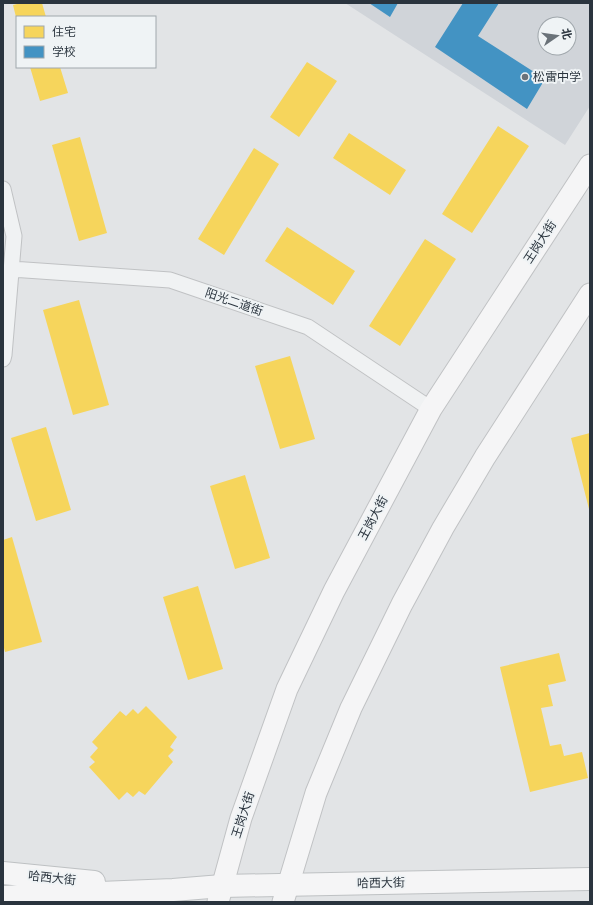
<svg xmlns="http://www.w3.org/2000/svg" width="593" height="905" font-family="Karla,'Noto Sans SC',sans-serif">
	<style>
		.built { fill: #d0d4d9; fill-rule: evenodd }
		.homes { fill: #f6d55c }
		.schools { fill: #4393c3 }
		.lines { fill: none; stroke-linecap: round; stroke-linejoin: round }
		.street-casing { stroke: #c0c2c4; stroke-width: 17 }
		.secondary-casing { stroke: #c0c2c4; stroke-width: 23 }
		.primary-casing { stroke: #bec1c3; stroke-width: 24 }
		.street { stroke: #f0f2f3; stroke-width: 15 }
		.secondary { stroke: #f5f5f6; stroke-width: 21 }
		.primary { stroke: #f5f5f6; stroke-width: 22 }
		.poi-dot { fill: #6a7279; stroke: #eff3f5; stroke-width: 1.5 }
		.labels { text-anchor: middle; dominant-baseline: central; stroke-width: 4; stroke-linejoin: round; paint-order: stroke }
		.poi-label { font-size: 12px; fill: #2a343e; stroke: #eff3f5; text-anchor: start }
		.street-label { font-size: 12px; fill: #2a343e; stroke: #eff3f5 }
	</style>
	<rect width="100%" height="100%" fill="#e2e4e6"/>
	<path class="built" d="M 345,3 L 590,3 L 590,106 L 565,145 ZM 545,24 L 569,24 L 569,48 L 545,48 Z"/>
	<path class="homes" d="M 21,3 L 42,3 L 46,17 L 16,17 L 13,5 Z
		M 307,62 L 337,81 L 299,137 L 270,117 Z
		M 30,67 L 60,67 L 68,93 L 40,101 Z
		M 498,126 L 529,146 L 472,233 L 442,214 Z
		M 349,133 L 406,170 L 390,195 L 333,158 Z
		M 80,137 L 107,233 L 79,241 L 52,145 Z
		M 254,148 L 279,164 L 224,255 L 198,239 Z
		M 287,227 L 355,271 L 333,305 L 265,261 Z
		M 425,239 L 456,259 L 400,346 L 369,326 Z
		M 79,300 L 109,405 L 73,415 L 43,310 Z
		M 290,356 L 315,439 L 280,449 L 255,366 Z
		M 46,427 L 71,510 L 36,521 L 11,438 Z
		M 590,433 L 590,509 L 589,509 L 571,438 Z
		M 245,475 L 270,558 L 235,569 L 210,486 Z
		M 12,537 L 42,642 L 5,652 L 3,644 L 3,540 Z
		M 198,586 L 223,669 L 188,680 L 163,597 Z
		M 559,653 L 566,681 L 548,685 L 553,706 L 541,708 L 550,746 L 561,744 L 564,756 L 582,752 L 588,778 L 530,792 L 500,667 Z
		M 146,706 L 177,737 L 170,747 L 174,750 L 168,756 L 173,762 L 145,795 L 139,791 L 133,797 L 127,792 L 119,800 L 89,767 L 95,762 L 90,757 L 98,748 L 92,742 L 120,711 L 126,716 L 133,709 L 138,714 Z"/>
	<path class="schools" d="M 369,3 L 398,3 L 390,17 Z
		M 463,3 L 499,3 L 478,36 L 545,79 L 527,109 L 435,47 Z"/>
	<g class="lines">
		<g class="street-casing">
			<path id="street" d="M 3,189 L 14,236 L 4,355 L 3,359
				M 11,269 L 170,280 L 308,327 L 431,409"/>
		</g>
		<g class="secondary-casing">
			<path id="secondary" d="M 218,902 L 241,818 L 287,689 L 334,591 L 431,409 L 590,165
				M 283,902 L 316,793 L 351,708 L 402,604 L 443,528 L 485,457 L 590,294"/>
		</g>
		<g class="primary-casing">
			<path id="primary" d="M 3,873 L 94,882
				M 3,897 L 173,890 L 222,886 L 590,879"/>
		</g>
		<use href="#street" class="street"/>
		<use href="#secondary" class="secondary"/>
		<use href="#primary" class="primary"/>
	</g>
	<circle class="poi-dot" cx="525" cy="77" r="4"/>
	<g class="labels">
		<g class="poi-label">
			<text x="533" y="77">松雷中学</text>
		</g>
		<g class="street-label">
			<text transform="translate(540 242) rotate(-57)">王岗大街</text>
			<text transform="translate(234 302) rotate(19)">阳光二道街</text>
			<text transform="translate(373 518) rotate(-62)">王岗大街</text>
			<text transform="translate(243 815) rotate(-72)">王岗大街</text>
			<text transform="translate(52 878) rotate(6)">哈西大街</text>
			<text transform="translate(381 883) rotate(-1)">哈西大街</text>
		</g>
	</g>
	<rect width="593" height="905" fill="none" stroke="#2a343e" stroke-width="8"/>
	<rect x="16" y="16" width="140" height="52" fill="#eff3f5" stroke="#a0a7ac"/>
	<rect x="24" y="26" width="20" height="12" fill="#f6d55c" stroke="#a0a7ac"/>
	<text x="52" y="36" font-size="12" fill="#2a343e">住宅</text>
	<rect x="24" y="46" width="20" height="12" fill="#4393c3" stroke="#a0a7ac"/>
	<text x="52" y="56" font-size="12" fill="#2a343e">学校</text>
	<g transform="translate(557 36) rotate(77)"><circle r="19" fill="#eff3f5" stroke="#a0a7ac"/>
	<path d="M0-3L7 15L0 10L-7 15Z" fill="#6a7279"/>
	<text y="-6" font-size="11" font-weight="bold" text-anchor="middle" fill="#2a343e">北</text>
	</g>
</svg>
